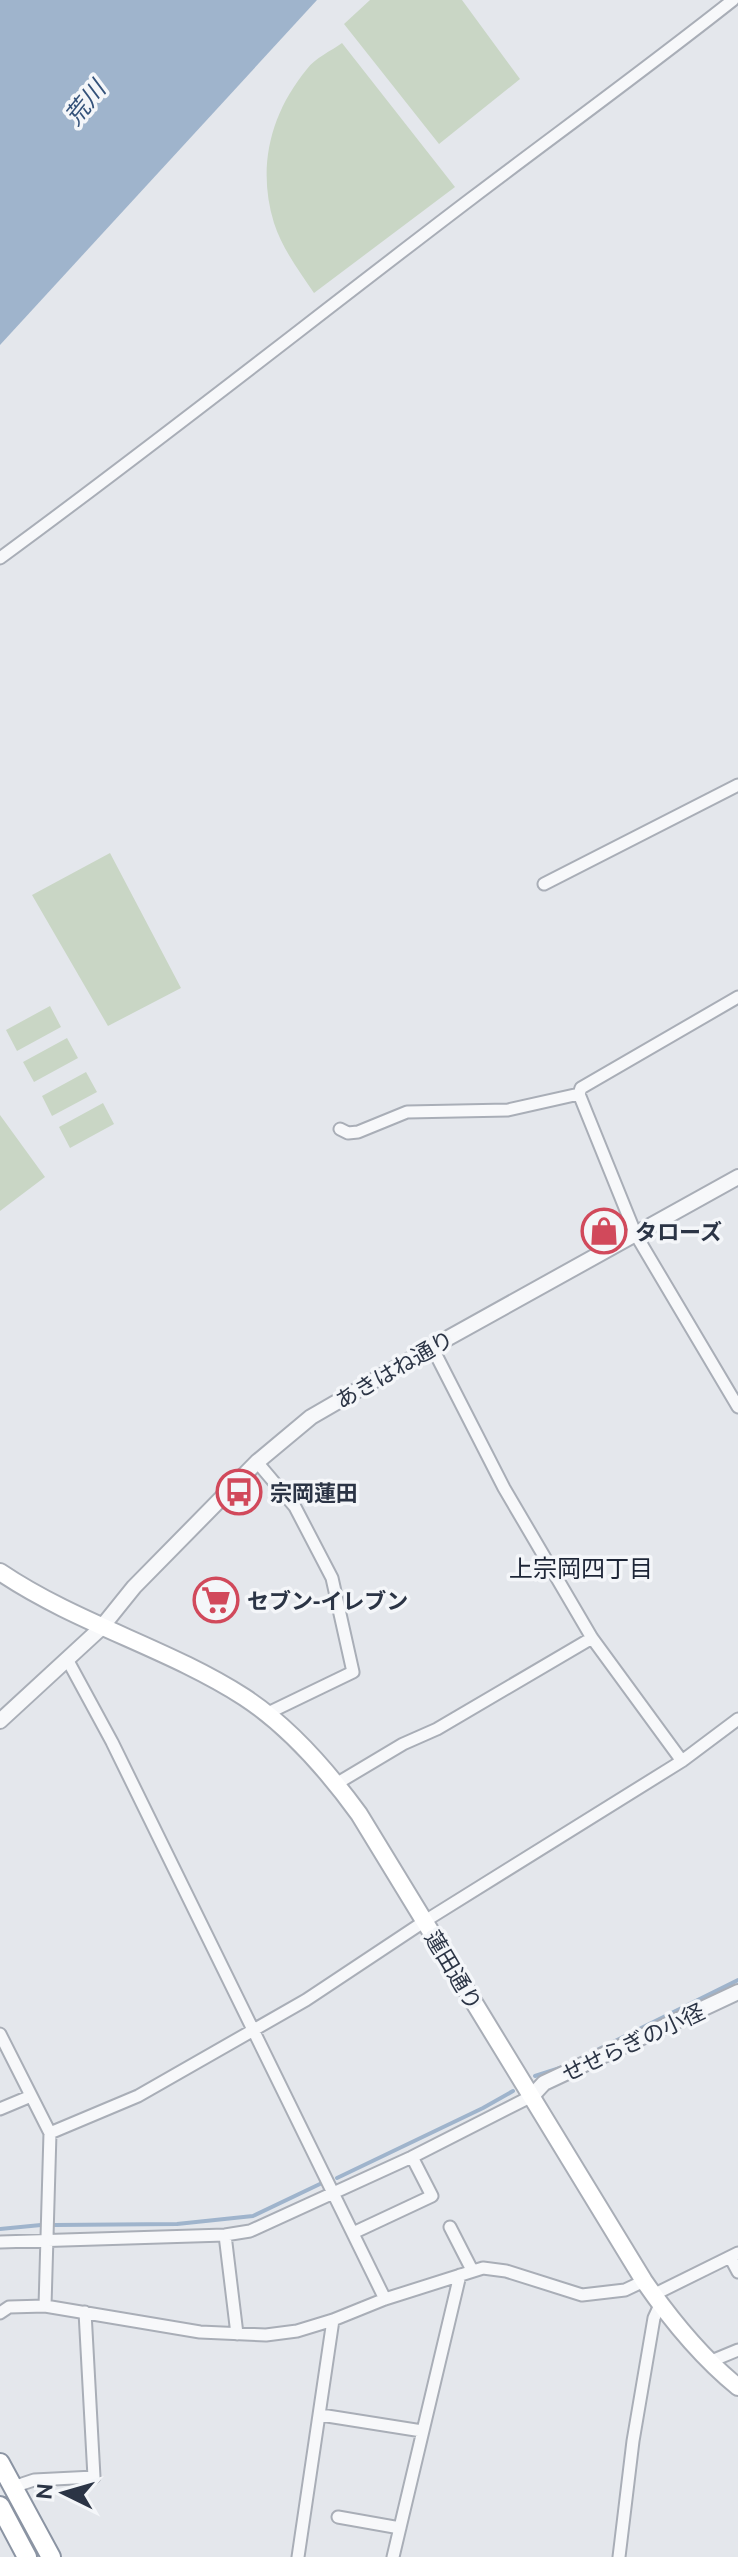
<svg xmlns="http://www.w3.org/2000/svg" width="738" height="2557" font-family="Ubuntu,'Noto Sans JP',sans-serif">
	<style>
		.green { fill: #c9d6c5 }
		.water { fill: #9fb4cc }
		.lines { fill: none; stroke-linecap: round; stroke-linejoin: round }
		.stream { stroke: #9fb4cc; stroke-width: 4 }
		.minor-casing { stroke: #a9aeb7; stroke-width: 15 }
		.tertiary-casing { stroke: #a9aeb7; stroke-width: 18 }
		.secondary-casing { stroke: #a9aeb7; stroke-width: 20 }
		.trunk-casing { stroke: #8b94a3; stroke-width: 22 }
		.minor { stroke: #f7f8fa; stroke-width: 11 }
		.tertiary { stroke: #f7f8fa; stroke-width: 14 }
		.secondary { stroke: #fff; stroke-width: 16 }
		.trunk { stroke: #fff; stroke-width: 18 }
		.labels { text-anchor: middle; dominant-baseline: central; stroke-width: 7; stroke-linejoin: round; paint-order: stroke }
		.poi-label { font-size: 22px; font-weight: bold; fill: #2b3445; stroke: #f4f6f9; text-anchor: start }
		.street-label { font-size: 22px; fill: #2b3445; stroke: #f4f6f9 }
		.water-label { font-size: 24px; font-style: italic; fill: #34527a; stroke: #f4f6f9 }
		.neighbourhood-label { font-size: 24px; fill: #1d2536; stroke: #f4f6f9 }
	</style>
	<rect width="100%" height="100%" fill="#e4e7ec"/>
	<path class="green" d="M 370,0 L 462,0 L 520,79 L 439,144 L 344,24 Z
		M 342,43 L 455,187 L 314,293 C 299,271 282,248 274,223 C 257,168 270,114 307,69 C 315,58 331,51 342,43 Z
		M 110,853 L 181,988 L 108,1026 L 32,895 Z
		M 50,1006 L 61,1027 L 17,1051 L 6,1030 Z
		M 67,1038 L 78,1058 L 34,1082 L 23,1062 Z
		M 86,1072 L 97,1092 L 52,1116 L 42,1096 Z
		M 103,1103 L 114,1124 L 70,1148 L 59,1127 Z
		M 0,1115 L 45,1177 L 0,1211 Z"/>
	<path class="water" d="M 0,0 L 317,0 L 0,345 Z"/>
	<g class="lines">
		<path class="stream" d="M 589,2054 L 738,1980
			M 535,2076 L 563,2067
			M 337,2178 L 483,2108 L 513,2091
			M 55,2225 L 177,2224 L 253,2216 L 322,2183
			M 0,2229 L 41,2225"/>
		<g class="minor-casing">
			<path id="minor" d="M 0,558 C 160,441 314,318 472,198 C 559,132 647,68 733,0
				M 544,884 L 738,785
				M 579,1094 L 636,1235 L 738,1407
				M 340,1129 L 348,1133 L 358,1132 L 407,1112 L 508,1110 L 579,1094 L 581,1088 L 738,997
				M 432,1347 L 504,1488 L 592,1638 L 682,1761
				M 257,1462 L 295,1507 L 332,1578 L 353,1672 L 266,1714
				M 67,1659 L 112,1742 L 385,2299
				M 336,1784 L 403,1744 L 437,1729 L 592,1638
				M 0,2034 L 50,2133 L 45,2306
				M 0,2109 L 31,2096
				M 50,2133 L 138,2096 L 306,2000 L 425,1921 L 682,1761 L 738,1719
				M 450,2227 L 472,2270
				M 353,2233 L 432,2196 L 412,2157
				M 225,2235 L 237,2334
				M 0,2242 L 225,2235 L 250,2231 L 412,2157 L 532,2096
				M 730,2257 L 738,2272
				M 653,2295 L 738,2253
				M 0,2313 L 9,2307 L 45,2306 L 200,2332 L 266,2335 L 297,2331 L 333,2320 L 385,2299 L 483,2268 L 506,2271 L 582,2295 L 625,2290 L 644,2281
				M 709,2362 L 738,2350
				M 321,2415 L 422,2431
				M 13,2487 L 34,2480 L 94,2477 L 85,2312
				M 338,2517 L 400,2528
				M 298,2557 L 333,2320
				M 393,2557 L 460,2275
				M 619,2557 L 633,2441 L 654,2318 L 660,2305"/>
		</g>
		<g class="tertiary-casing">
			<path id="tertiary" d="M 0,1721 L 101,1628 L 134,1587 L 257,1462 L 311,1417 L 432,1347 L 738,1177
				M 532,2096 L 544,2083 L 738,1992"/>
		</g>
		<g class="secondary-casing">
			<path id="secondary" d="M 0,1572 C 77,1624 168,1648 244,1697 C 290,1727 327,1770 359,1814 L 644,2281 C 671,2320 701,2357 738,2387"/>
		</g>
		<g class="trunk-casing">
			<path id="trunk" d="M 0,2463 L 51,2557
				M 0,2506 L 27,2557"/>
		</g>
		<use href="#minor" class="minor"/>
		<use href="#tertiary" class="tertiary"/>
		<use href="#secondary" class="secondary"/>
		<use href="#trunk" class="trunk"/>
	</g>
	<defs>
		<g id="shop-ring" transform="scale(2.3)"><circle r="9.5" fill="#f4f6f9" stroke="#d1495b" stroke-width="1.5"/><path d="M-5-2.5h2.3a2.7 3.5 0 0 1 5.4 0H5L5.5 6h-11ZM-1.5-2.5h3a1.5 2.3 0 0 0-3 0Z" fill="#d1495b"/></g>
		<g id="bus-ring" transform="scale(2.3)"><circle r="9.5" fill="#f4f6f9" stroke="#d1495b" stroke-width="1.5"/><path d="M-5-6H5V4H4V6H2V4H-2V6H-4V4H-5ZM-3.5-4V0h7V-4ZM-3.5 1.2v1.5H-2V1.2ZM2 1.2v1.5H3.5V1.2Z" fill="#d1495b"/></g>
		<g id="supermarket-ring" transform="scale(2.3)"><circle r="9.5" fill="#f4f6f9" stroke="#d1495b" stroke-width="1.5"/><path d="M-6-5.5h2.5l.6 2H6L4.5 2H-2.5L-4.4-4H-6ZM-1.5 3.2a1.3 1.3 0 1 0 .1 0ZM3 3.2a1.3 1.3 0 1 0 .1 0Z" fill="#d1495b"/></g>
	</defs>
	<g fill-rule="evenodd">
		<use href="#shop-ring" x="604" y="1231"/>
		<use href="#bus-ring" x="239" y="1492"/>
		<use href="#supermarket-ring" x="216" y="1600"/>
	</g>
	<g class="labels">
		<g class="poi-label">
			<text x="635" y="1231">タローズ</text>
			<text x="270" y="1492">宗岡蓮田</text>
			<text x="247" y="1600">セブン-イレブン</text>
		</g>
		<g class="street-label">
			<text transform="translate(394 1369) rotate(-30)">あきはね通り</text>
			<text transform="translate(454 1970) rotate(59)">蓮田通り</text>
			<text transform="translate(633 2042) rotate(-25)">せせらぎの小径</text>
		</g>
		<g class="water-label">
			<text transform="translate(85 103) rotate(-51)">荒川</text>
		</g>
		<g class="neighbourhood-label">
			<text x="581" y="1568">上宗岡四丁目</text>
		</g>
	</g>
	<g transform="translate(64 2493) rotate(275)" stroke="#f4f6f9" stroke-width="6" paint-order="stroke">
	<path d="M0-6L14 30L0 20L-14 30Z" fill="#2b3445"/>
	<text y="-12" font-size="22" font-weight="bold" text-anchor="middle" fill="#2b3445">N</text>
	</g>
</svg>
